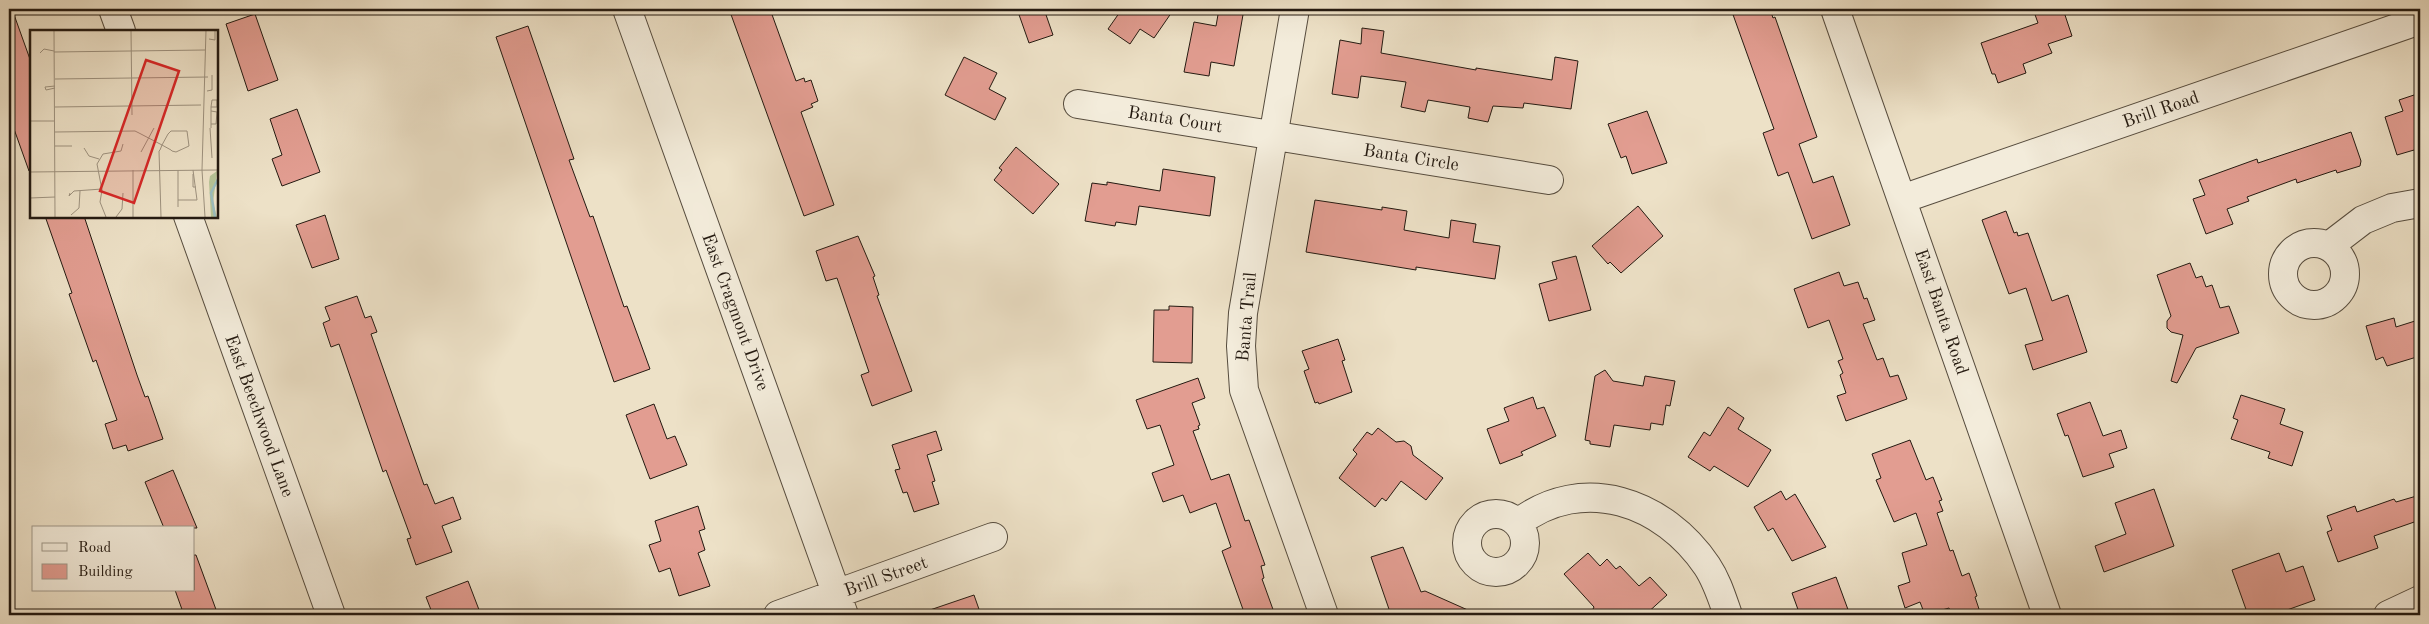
<svg xmlns="http://www.w3.org/2000/svg" width="2429" height="624" font-family="'Old Standard TT',serif">
	<style>
		.building { fill: #e29d91; stroke: #241a11 }
		.lines { fill: none; stroke-linecap: round; stroke-linejoin: round }
		.minor-casing { stroke: #564c3e; stroke-width: 30 }
		.minor { stroke: #f3ecdb; stroke-width: 28 }
		.labels { text-anchor: middle; dominant-baseline: central; stroke-width: 5; stroke-linejoin: round; paint-order: stroke }
		.street-label { font-size: 18px; fill: #241a11; stroke: #f3ecdb }
		.inset-river { fill: none; stroke: #9bbcbd; stroke-width: 2.5 }
		.inset-road { fill: none; stroke: #9d917e; stroke-width: 1 }
		.view { fill: #d62828; fill-opacity: 0.15; stroke: #d62828; stroke-width: 2.5 }
		.inset-edge { fill: none; stroke: #241a11; stroke-width: 2.5 }
	</style>
	<rect width="100%" height="100%" fill="#ede1c7"/>
	<filter id="stains"><feTurbulence type="fractalNoise" baseFrequency=".004" numOctaves="4"/><feColorMatrix values="0 0 0 0 .2 0 0 0 0 .09 0 0 0 0 .02 0 0 0 .5 -.17"/></filter>
	<radialGradient id="worn" r=".72"><stop offset=".6" stop-color="#630" stop-opacity="0"/><stop offset="1" stop-color="#630" stop-opacity=".3"/></radialGradient>
	<path class="building" d="M 9,9 L 12,9 L 31,62 L 31,170 L 29,171 L 9,115 Z
		M 729,9 L 770,9 L 796,81 L 804,78 L 805,82 L 811,80 L 818,101 L 811,104 L 813,107 L 801,112 L 834,205 L 804,216 Z
		M 1017,9 L 1044,9 L 1053,35 L 1029,43 Z
		M 1122,9 L 1174,9 L 1154,38 L 1140,29 L 1130,44 L 1108,29 Z
		M 1219,9 L 1244,9 L 1234,66 L 1211,62 L 1209,76 L 1184,72 L 1194,22 L 1216,26 Z
		M 1731,9 L 1770,9 L 1773,18 L 1775,17 L 1817,137 L 1799,144 L 1813,183 L 1833,176 L 1850,225 L 1812,239 L 1788,172 L 1778,176 L 1763,133 L 1774,129 Z
		M 2033,9 L 2063,9 L 2072,36 L 2048,44 L 2052,53 L 2023,64 L 2026,73 L 1998,83 L 1995,74 L 1992,74 L 1981,43 L 2038,23 Z
		M 255,14 L 278,80 L 248,91 L 226,24 Z
		M 528,26 L 574,159 L 569,160 L 590,217 L 593,216 L 624,307 L 627,306 L 650,369 L 614,382 L 496,37 Z
		M 1362,28 L 1384,31 L 1381,53 L 1476,70 L 1476,68 L 1552,80 L 1555,57 L 1578,61 L 1571,109 L 1524,103 L 1523,108 L 1493,106 L 1488,122 L 1468,118 L 1470,107 L 1428,100 L 1425,112 L 1401,107 L 1406,82 L 1361,76 L 1358,98 L 1332,94 L 1340,40 L 1361,44 Z
		M 964,57 L 997,73 L 989,89 L 1006,98 L 995,120 L 945,95 Z
		M 2420,93 L 2420,154 L 2416,155 L 2414,150 L 2397,155 L 2385,117 L 2403,111 L 2399,100 Z
		M 297,109 L 320,172 L 282,186 L 272,159 L 282,155 L 270,119 Z
		M 1647,111 L 1667,163 L 1632,174 L 1626,156 L 1621,158 L 1608,124 Z
		M 2351,132 L 2361,161 L 2360,166 L 2337,173 L 2336,170 L 2297,183 L 2296,179 L 2247,197 L 2249,201 L 2227,209 L 2233,224 L 2206,234 L 2193,199 L 2205,195 L 2199,180 L 2257,159 L 2258,163 Z
		M 1016,147 L 1059,184 L 1033,214 L 994,180 L 1002,170 L 999,168 Z
		M 1163,169 L 1215,177 L 1210,216 L 1139,206 L 1136,225 L 1116,222 L 1115,226 L 1085,221 L 1092,183 L 1107,185 L 1107,182 L 1160,191 Z
		M 1315,200 L 1382,210 L 1382,207 L 1407,211 L 1404,230 L 1449,238 L 1451,220 L 1476,224 L 1473,242 L 1500,246 L 1495,279 L 1416,267 L 1416,270 L 1306,252 Z
		M 1638,206 L 1663,236 L 1621,273 L 1610,262 L 1608,264 L 1592,246 Z
		M 2006,211 L 2014,233 L 2017,232 L 2018,236 L 2028,233 L 2052,301 L 2068,295 L 2087,352 L 2033,370 L 2025,345 L 2043,340 L 2026,288 L 2009,294 L 1982,220 Z
		M 325,215 L 339,259 L 312,268 L 296,225 Z
		M 45,216 L 84,216 L 137,375 L 145,397 L 148,396 L 163,439 L 128,451 L 126,445 L 113,449 L 105,424 L 117,420 L 96,360 L 93,362 L 69,294 L 72,293 Z
		M 858,236 L 875,276 L 873,277 L 879,295 L 877,296 L 912,391 L 872,406 L 861,375 L 869,372 L 837,278 L 826,281 L 816,251 Z
		M 1576,256 L 1591,310 L 1549,321 L 1539,284 L 1557,279 L 1552,262 Z
		M 2190,263 L 2196,278 L 2202,276 L 2206,287 L 2212,285 L 2220,308 L 2229,306 L 2239,333 L 2196,348 L 2177,383 L 2171,381 L 2183,335 L 2171,332 L 2167,328 L 2167,321 L 2171,316 L 2157,275 Z
		M 1839,272 L 1844,286 L 1858,282 L 1864,299 L 1867,298 L 1875,320 L 1863,324 L 1877,360 L 1883,358 L 1890,377 L 1898,375 L 1907,399 L 1846,421 L 1837,396 L 1846,393 L 1840,375 L 1843,373 L 1838,361 L 1843,359 L 1829,320 L 1808,328 L 1794,289 Z
		M 357,296 L 365,318 L 371,316 L 377,332 L 371,334 L 424,485 L 427,484 L 435,504 L 453,497 L 461,519 L 442,526 L 452,552 L 416,565 L 407,539 L 411,538 L 386,470 L 383,472 L 339,344 L 331,347 L 323,323 L 330,320 L 325,307 Z
		M 1169,306 L 1193,307 L 1192,363 L 1153,362 L 1154,310 L 1169,310 Z
		M 2394,318 L 2396,327 L 2415,321 L 2417,325 L 2420,324 L 2420,356 L 2387,366 L 2383,357 L 2376,360 L 2366,326 Z
		M 1338,339 L 1345,360 L 1342,361 L 1352,392 L 1319,404 L 1318,402 L 1315,403 L 1304,371 L 1309,369 L 1302,351 Z
		M 1605,370 L 1613,381 L 1643,386 L 1645,376 L 1675,381 L 1670,406 L 1666,405 L 1663,425 L 1651,423 L 1650,430 L 1614,425 L 1610,447 L 1590,444 L 1590,441 L 1585,440 L 1595,376 Z
		M 1198,378 L 1205,398 L 1192,403 L 1200,425 L 1198,426 L 1199,429 L 1193,431 L 1211,480 L 1229,474 L 1245,521 L 1249,520 L 1265,565 L 1261,566 L 1264,578 L 1262,579 L 1275,615 L 1245,615 L 1222,551 L 1231,547 L 1216,503 L 1190,513 L 1183,495 L 1163,502 L 1152,473 L 1174,465 L 1160,425 L 1147,429 L 1136,400 Z
		M 2241,395 L 2285,409 L 2280,424 L 2303,432 L 2292,466 L 2268,458 L 2270,452 L 2231,439 L 2238,420 L 2233,418 Z
		M 1533,397 L 1537,409 L 1544,407 L 1556,436 L 1521,452 L 1523,455 L 1500,464 L 1487,429 L 1509,421 L 1504,408 Z
		M 2090,402 L 2103,436 L 2121,430 L 2127,448 L 2109,454 L 2114,467 L 2083,477 L 2068,435 L 2065,436 L 2057,414 Z
		M 654,404 L 667,439 L 675,436 L 687,465 L 650,479 L 626,415 Z
		M 1728,407 L 1744,418 L 1738,429 L 1771,450 L 1748,487 L 1714,466 L 1710,471 L 1688,457 L 1704,432 L 1710,436 Z
		M 1378,428 L 1396,442 L 1404,441 L 1411,446 L 1413,455 L 1443,478 L 1426,500 L 1401,481 L 1386,501 L 1382,498 L 1375,507 L 1339,478 L 1357,454 L 1353,450 L 1367,432 L 1372,435 Z
		M 936,431 L 942,450 L 927,455 L 935,481 L 932,482 L 939,504 L 914,512 L 907,492 L 903,493 L 895,470 L 900,469 L 892,445 Z
		M 1910,440 L 1926,480 L 1933,477 L 1942,500 L 1939,501 L 1943,511 L 1937,513 L 1950,551 L 1953,550 L 1962,576 L 1969,573 L 1977,596 L 1975,597 L 1979,609 L 1961,615 L 1952,615 L 1949,608 L 1925,615 L 1920,602 L 1905,608 L 1898,586 L 1910,582 L 1902,553 L 1927,545 L 1916,513 L 1894,522 L 1876,480 L 1881,478 L 1872,454 Z
		M 173,470 L 197,528 L 164,528 L 145,482 Z
		M 2154,489 L 2174,546 L 2104,572 L 2095,546 L 2126,534 L 2115,503 Z
		M 1781,491 L 1786,500 L 1795,494 L 1826,547 L 1792,561 L 1773,528 L 1768,531 L 1754,507 Z
		M 2420,495 L 2420,520 L 2374,536 L 2378,548 L 2338,562 L 2327,532 L 2332,530 L 2327,516 L 2355,506 L 2357,512 L 2394,499 L 2396,502 Z
		M 698,506 L 705,529 L 699,531 L 705,550 L 698,553 L 710,586 L 679,596 L 670,568 L 659,572 L 649,545 L 661,541 L 655,521 Z
		M 1403,547 L 1421,592 L 1425,591 L 1479,615 L 1391,615 L 1371,557 Z
		M 1588,553 L 1600,566 L 1607,559 L 1616,569 L 1620,566 L 1639,586 L 1650,577 L 1667,595 L 1645,615 L 1590,615 L 1594,607 L 1564,574 Z
		M 2279,553 L 2286,572 L 2303,566 L 2315,600 L 2273,615 L 2248,615 L 2232,570 Z
		M 194,555 L 196,555 L 218,615 L 184,615 L 175,590 L 194,590 Z
		M 1836,577 L 1850,615 L 1800,615 L 1792,593 Z
		M 468,581 L 481,615 L 433,615 L 426,597 Z
		M 974,595 L 981,615 L 924,615 L 924,612 Z"/>
	<g class="lines">
		<g class="minor-casing">
			<path id="minor" d="M 113,9 L 121,31
				M 627,9 L 844,615
				M 1295,9 L 1243,313 L 1241,346 L 1244,390 L 1324,615
				M 1835,9 L 2047,615
				M 1078,104 L 1549,180
				M 1902,199 L 2420,20
				M 188,216 L 331,615
				M2283 274a31 31 0 1 1 62 0a31 31 0 1 1-62 0Z
				M 2329,246 L 2363,220 L 2392,208 L 2420,203
				M1467 543a29 29 0 1 1 58 0a29 29 0 1 1-58 0Z
				M 1518,523 C 1583,473 1664,502 1707,566 C 1717,581 1722,598 1728,615
				M 778,615 L 993,537
				M 2388,615 L 2420,600"/>
		</g>
		<use href="#minor" class="minor"/>
	</g>
	<g class="labels">
		<g class="street-label">
			<text transform="translate(2161 110) rotate(-19)">Brill Road</text>
			<text transform="translate(1175 120) rotate(9)">Banta Court</text>
			<text transform="translate(1411 158) rotate(9)">Banta Circle</text>
			<text transform="translate(735 312) rotate(70)">East Cragmont Drive</text>
			<text transform="translate(1941 312) rotate(71)">East Banta Road</text>
			<text transform="translate(1247 317) rotate(-85)">Banta Trail</text>
			<text transform="translate(259 416) rotate(70)">East Beechwood Lane</text>
			<text transform="translate(886 577) rotate(-20)">Brill Street</text>
		</g>
	</g>
	<g transform="translate(30 30)">
		<rect width="188" height="188" fill="#ede1c7"/>
		<path d="M 187,141 L 183,173 L 187,187 L 181,187 L 179,152 L 180,146 Z" fill="#b6c397"/>
		<path class="inset-river" d="M 185,187 L 181,163 L 188,149"/>
		<path class="inset-road" d="M 24,0 L 25,187M 101,0 L 102,85M 179,9 L 185,10 L 185,0M 24,22 L 175,20M 10,23 L 14,19 L 24,21M 25,49 L 178,47M 25,56 L 15,57 L 16,60 L 25,58M 177,61 L 182,60 L 182,45M 25,77 L 171,75M 0,91 L 25,91M 181,94 L 186,94 L 187,82 L 181,81M 180,98 L 182,128M 181,98 L 181,77 L 182,70 L 187,70 L 187,77 L 181,77M 25,102 L 105,101 L 109,103 L 132,115 L 141,120 L 142,121 L 146,122 L 159,116 L 157,101 L 141,101 L 138,104 L 132,115 L 130,120 L 129,121 L 131,187M 25,116 L 42,116M 54,118 L 59,126 L 69,129M 111,122 L 124,98M 103,140 L 103,187M 148,140 L 148,177M 0,142 L 188,140M 163,144 L 163,157 L 166,157M 40,163 L 39,166 L 44,161 L 72,159M 0,168 L 25,167M 148,170 L 167,170 L 163,140M 41,185 L 49,178 L 50,161M 76,187 L 70,172 L 72,160 L 67,134 L 73,124 L 91,121 L 93,114M 86,187 L 92,179 L 93,163M 175,187 L 172,140 L 176,0"/>
		<path class="view" d="M 116,30 L 149,41 L 104,173 L 70,161 Z"/>
		<rect width="188" height="188" class="inset-edge"/>
	</g>
	<rect width="2429" height="624" fill="none" stroke="#ede1c7" stroke-width="30"/>
	<rect x="10" y="10" width="2409" height="604" fill="none" stroke="#241a11" stroke-width="2.5"/>
	<rect x="15" y="15" width="2399" height="594" fill="none" stroke="#241a11"/>
	<rect x="32" y="526" width="162" height="65" fill="#f3ecdb" stroke="#a0988a"/>
	<rect x="42" y="543" width="25" height="8" fill="#f3ecdb" stroke="#a0988a"/>
	<text x="78" y="552" font-size="15" fill="#241a11">Road</text>
	<rect x="42" y="564" width="25" height="15" fill="#e29d91" stroke="#a0988a"/>
	<text x="78" y="576" font-size="15" fill="#241a11">Building</text>
	<rect width="100%" height="100%" filter="url(#stains)"/>
	<rect width="100%" height="100%" fill="url(#worn)"/>
</svg>
